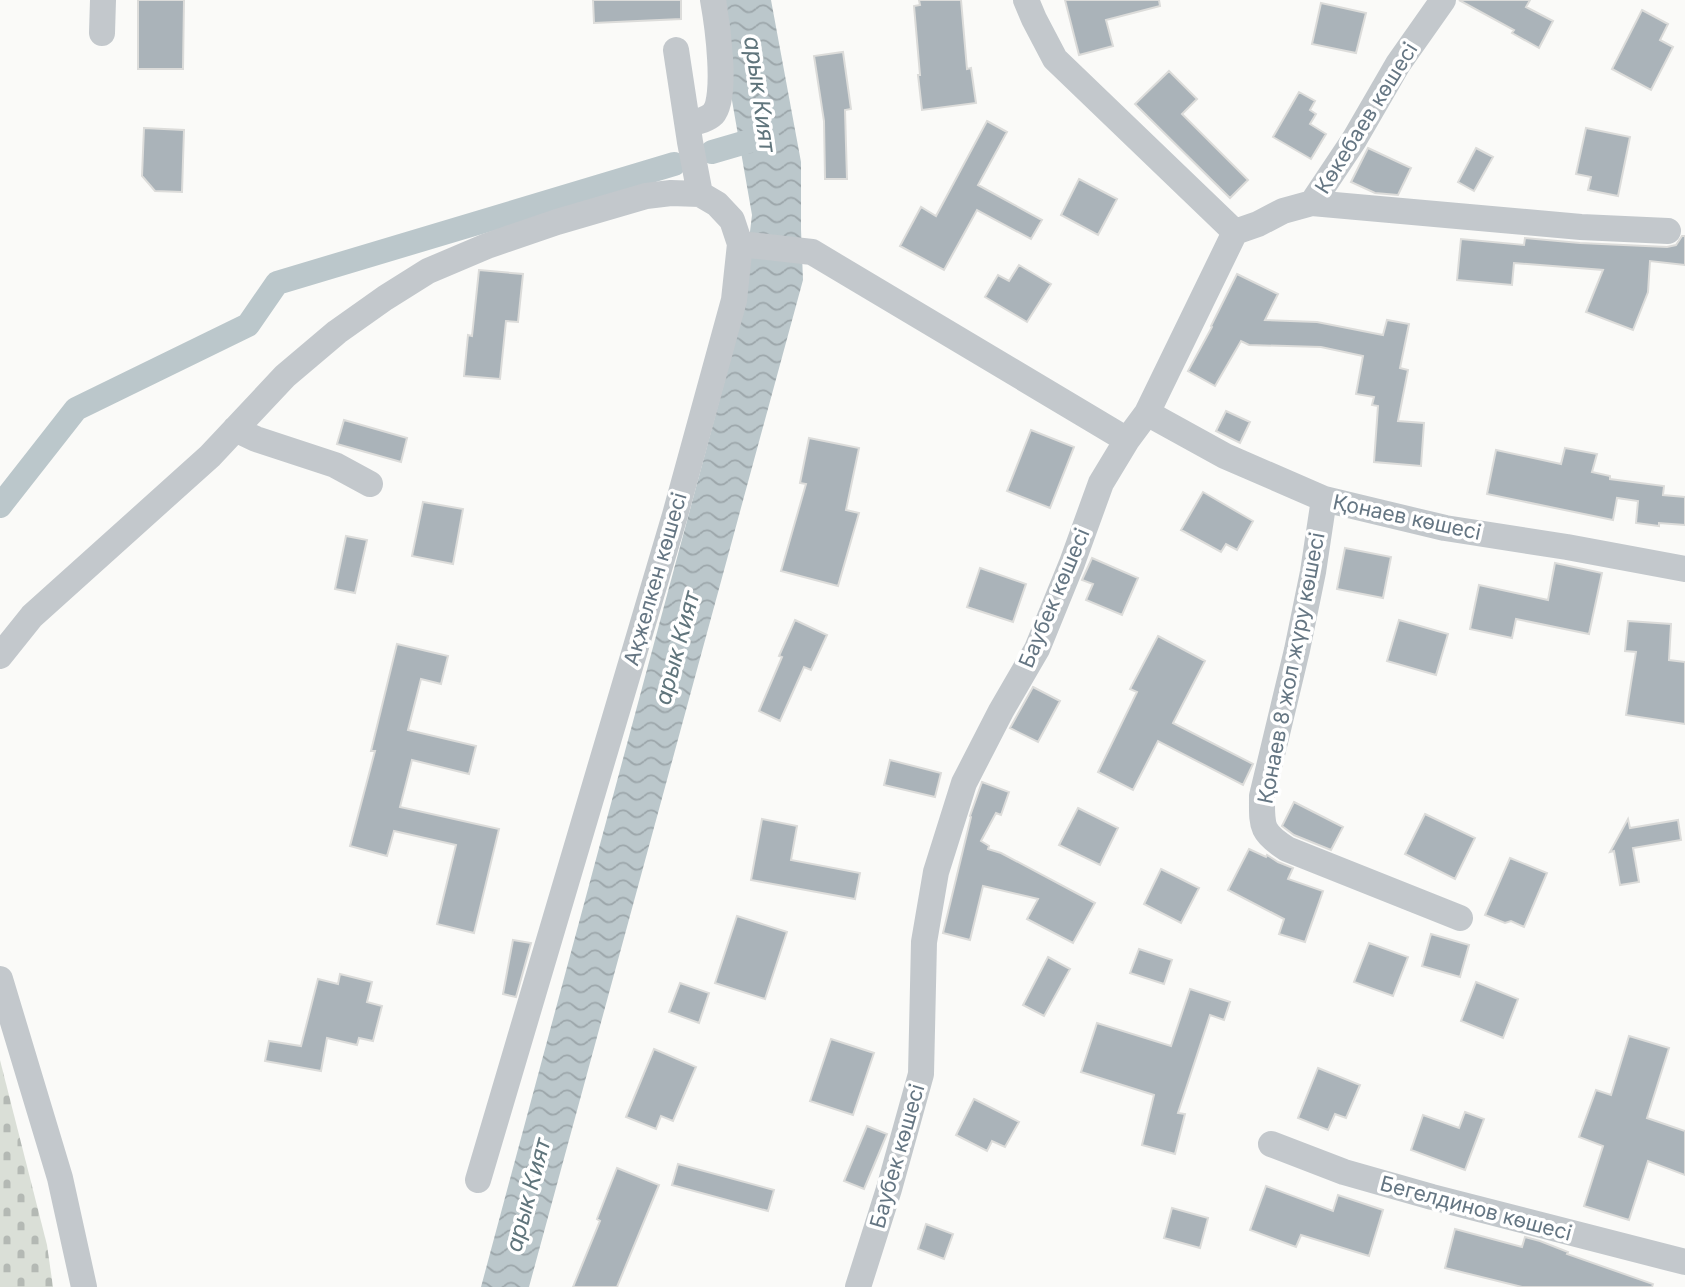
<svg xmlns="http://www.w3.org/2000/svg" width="1685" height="1287" font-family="Inter,sans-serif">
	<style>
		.cemetery { fill: url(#cemetery-stones) }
		.water { fill: url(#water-waves) }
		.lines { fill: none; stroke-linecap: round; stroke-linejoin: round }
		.canal { stroke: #bbc7cb; stroke-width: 24 }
		.building { fill: #aab3b9; stroke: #dcdcda; stroke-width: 2 }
		.minor { stroke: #c3c8cc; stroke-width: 26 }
		.labels { text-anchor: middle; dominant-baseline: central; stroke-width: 7; stroke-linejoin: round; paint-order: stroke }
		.street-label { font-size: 21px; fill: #657683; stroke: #fff }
		.water-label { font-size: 23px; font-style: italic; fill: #60757c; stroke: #fff }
	</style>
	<defs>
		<pattern id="cemetery-stones" width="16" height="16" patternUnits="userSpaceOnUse" patternTransform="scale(1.75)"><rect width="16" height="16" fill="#dadfd7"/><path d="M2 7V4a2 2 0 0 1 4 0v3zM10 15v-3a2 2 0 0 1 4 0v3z" fill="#b4b9b4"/></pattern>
		<pattern id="water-waves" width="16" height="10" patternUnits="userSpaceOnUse" patternTransform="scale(1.75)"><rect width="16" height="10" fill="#bbc7cb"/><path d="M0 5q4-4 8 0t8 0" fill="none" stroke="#9ca6aa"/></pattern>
	</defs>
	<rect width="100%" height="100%" fill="#fafaf8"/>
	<path class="cemetery" d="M 0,1060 L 47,1245 L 53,1287 L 0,1287 Z"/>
	<path class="water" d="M 718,0 L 771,0 L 801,162 L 801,229 L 803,280 L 529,1287 L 481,1287 L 738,331 L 752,215 L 730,89 Z"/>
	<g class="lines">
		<path class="canal" d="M 712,152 L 767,136
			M 0,506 L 76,409 L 248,325 L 277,283 L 674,164"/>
	</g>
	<path class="building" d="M 138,0 L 184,0 L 183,69 L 138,69 Z
		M 593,0 L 681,0 L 681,19 L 594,23 Z
		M 919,0 L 961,0 L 967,69 L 971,68 L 976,103 L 922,110 L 918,75 L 920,75 L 914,6 L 920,5 Z
		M 1065,0 L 1159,0 L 1160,6 L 1106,20 L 1113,46 L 1079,55 Z
		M 1459,0 L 1530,0 L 1526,7 L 1553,21 L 1539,48 L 1512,33 L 1514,30 Z
		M 1321,3 L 1366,13 L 1356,53 L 1312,44 Z
		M 1642,10 L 1668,24 L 1660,40 L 1673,47 L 1651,90 L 1612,69 Z
		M 843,52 L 851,109 L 845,110 L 847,179 L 825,179 L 824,121 L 814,56 Z
		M 1169,71 L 1197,99 L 1182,114 L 1248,180 L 1230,198 L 1135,104 Z
		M 1299,92 L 1315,101 L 1310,110 L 1316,114 L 1310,124 L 1326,134 L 1311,159 L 1273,137 Z
		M 987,121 L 1007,132 L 978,185 L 1042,220 L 1031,239 L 977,210 L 944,270 L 900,246 L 921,207 L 936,216 Z
		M 144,128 L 184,130 L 182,192 L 155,191 L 142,176 Z
		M 1586,128 L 1630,137 L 1618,196 L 1588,190 L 1591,177 L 1576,174 Z
		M 1368,148 L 1411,168 L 1398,195 L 1375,193 L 1351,182 Z
		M 1476,148 L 1493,157 L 1474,191 L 1458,182 Z
		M 1079,179 L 1117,199 L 1098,235 L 1061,215 Z
		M 1682,236 L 1685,236 L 1685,265 L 1650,261 L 1648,292 L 1633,330 L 1586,312 L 1603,270 L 1514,263 L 1512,285 L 1457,280 L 1461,239 L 1524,245 L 1525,238 L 1580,243 L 1667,247 L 1676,245 Z
		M 1019,265 L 1051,284 L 1027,322 L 985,297 L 998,275 L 1009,281 Z
		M 479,270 L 523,274 L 518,322 L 506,321 L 500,379 L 464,376 L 468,335 L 472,336 Z
		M 1237,274 L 1278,294 L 1265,320 L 1317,322 L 1383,335 L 1387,320 L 1409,324 L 1400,368 L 1408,370 L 1398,421 L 1424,423 L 1421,466 L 1374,462 L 1378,406 L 1372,405 L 1374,397 L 1356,394 L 1363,356 L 1321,347 L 1249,345 L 1241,341 L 1215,386 L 1188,371 L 1212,327 L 1211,326 Z
		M 1226,411 L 1250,422 L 1240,443 L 1216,431 Z
		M 344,420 L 407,438 L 401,462 L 337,444 Z
		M 1031,430 L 1074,447 L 1050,508 L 1007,491 Z
		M 809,438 L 859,448 L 846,510 L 859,513 L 838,586 L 781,571 L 806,484 L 800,483 Z
		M 1565,448 L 1597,454 L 1592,472 L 1610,476 L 1610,479 L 1664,486 L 1663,495 L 1685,497 L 1685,525 L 1659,523 L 1659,526 L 1636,523 L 1638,501 L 1617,498 L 1613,520 L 1487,494 L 1496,450 L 1561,464 Z
		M 1203,492 L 1253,521 L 1237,550 L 1226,544 L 1221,552 L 1181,530 Z
		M 423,502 L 463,509 L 453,564 L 412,556 Z
		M 346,536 L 367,540 L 355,593 L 335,589 Z
		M 1345,548 L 1391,557 L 1383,598 L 1337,589 Z
		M 1092,558 L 1138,578 L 1122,615 L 1086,600 L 1093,584 L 1082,580 Z
		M 1555,563 L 1602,573 L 1589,634 L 1516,619 L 1512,638 L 1470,629 L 1479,585 L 1548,600 Z
		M 980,568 L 1026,584 L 1013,622 L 967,607 Z
		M 795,620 L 827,635 L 811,670 L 804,667 L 780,721 L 759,711 L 782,657 L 779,656 Z
		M 1399,620 L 1448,634 L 1436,675 L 1387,661 Z
		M 1628,621 L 1671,624 L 1669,660 L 1685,662 L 1685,724 L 1626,715 L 1636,652 L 1625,651 Z
		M 1158,636 L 1205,661 L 1173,723 L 1253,764 L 1243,785 L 1158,741 L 1133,790 L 1098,772 L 1137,692 L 1130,689 Z
		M 397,644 L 448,656 L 441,684 L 421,679 L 408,730 L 476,746 L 469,774 L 412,760 L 400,807 L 499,829 L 474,933 L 437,924 L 456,845 L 394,831 L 387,856 L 350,846 L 375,751 L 371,751 Z
		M 1033,687 L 1060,701 L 1038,742 L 1010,728 Z
		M 890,760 L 941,773 L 935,797 L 884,785 Z
		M 982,782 L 1009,792 L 1001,815 L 996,813 L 981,841 L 989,846 L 988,849 L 1001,853 L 1095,903 L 1073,943 L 1027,919 L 1038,899 L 983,886 L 970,940 L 943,933 L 971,817 L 970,816 Z
		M 1294,802 L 1343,827 L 1331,850 L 1294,835 L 1282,826 Z
		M 1078,808 L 1118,828 L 1100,865 L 1059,845 Z
		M 1425,814 L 1475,838 L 1455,879 L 1405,854 Z
		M 762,819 L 797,826 L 791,860 L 860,873 L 855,899 L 751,880 Z
		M 1628,819 L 1630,828 L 1678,820 L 1681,840 L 1633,848 L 1639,882 L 1620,885 L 1614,851 L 1610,852 Z
		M 1249,849 L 1266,857 L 1267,855 L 1278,862 L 1293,868 L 1288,879 L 1323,891 L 1305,942 L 1279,934 L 1284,919 L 1228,890 Z
		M 1510,858 L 1547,873 L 1524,927 L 1511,921 L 1505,923 L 1485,915 Z
		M 1161,869 L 1199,888 L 1181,923 L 1144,904 Z
		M 737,916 L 787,932 L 765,999 L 715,983 Z
		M 1431,934 L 1469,945 L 1460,977 L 1422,966 Z
		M 513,940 L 531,943 L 516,997 L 503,994 Z
		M 1369,943 L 1408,957 L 1393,996 L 1354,982 Z
		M 1139,949 L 1172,960 L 1164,984 L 1130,973 Z
		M 1048,957 L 1070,969 L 1044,1016 L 1023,1005 Z
		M 340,974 L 372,982 L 367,1002 L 382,1006 L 373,1041 L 359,1038 L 357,1045 L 327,1038 L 321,1071 L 265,1061 L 269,1041 L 301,1046 L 318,979 L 338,984 Z
		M 1476,982 L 1518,999 L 1503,1038 L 1461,1021 Z
		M 680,983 L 709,993 L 699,1023 L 669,1012 Z
		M 1190,989 L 1230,1002 L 1224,1020 L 1210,1015 L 1178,1113 L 1185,1114 L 1175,1154 L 1142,1145 L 1154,1095 L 1081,1072 L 1097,1023 L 1171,1046 Z
		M 1629,1036 L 1669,1048 L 1647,1118 L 1685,1131 L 1685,1175 L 1648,1161 L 1629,1220 L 1584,1206 L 1603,1146 L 1579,1137 L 1596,1090 L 1611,1095 Z
		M 831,1039 L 874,1053 L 853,1115 L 810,1101 Z
		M 654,1049 L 696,1067 L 673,1121 L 661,1116 L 656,1129 L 626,1117 Z
		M 1318,1068 L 1360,1085 L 1346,1118 L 1335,1114 L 1328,1130 L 1298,1118 Z
		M 974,1099 L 1019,1122 L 1005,1147 L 992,1141 L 987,1151 L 956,1135 Z
		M 1465,1112 L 1484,1119 L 1465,1170 L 1411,1150 L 1423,1115 L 1459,1128 Z
		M 867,1126 L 887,1134 L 864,1189 L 844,1181 Z
		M 678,1164 L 774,1190 L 768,1211 L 672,1185 Z
		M 617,1168 L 659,1185 L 617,1287 L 573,1287 L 600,1221 L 597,1219 Z
		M 1266,1186 L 1333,1211 L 1338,1195 L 1383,1210 L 1369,1256 L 1301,1235 L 1296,1247 L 1250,1230 Z
		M 1172,1208 L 1208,1218 L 1200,1248 L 1164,1238 Z
		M 926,1224 L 953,1234 L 944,1259 L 918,1249 Z
		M 1455,1229 L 1522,1247 L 1525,1237 L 1540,1241 L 1568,1252 L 1567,1254 L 1653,1284 L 1652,1287 L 1522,1287 L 1445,1268 Z"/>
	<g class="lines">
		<path class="minor" d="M 1026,0 L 1034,19 L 1055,59 L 1235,232
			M 102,33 L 103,0
			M 688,124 C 696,122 707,120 713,114 C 728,98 717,22 713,0
			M 1312,203 L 1581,227 L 1668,231
			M 1235,232 L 1258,224 L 1283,211 L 1312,203 L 1354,140 L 1398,64 L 1443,0
			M 740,244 L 812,252 L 1127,440
			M 1147,413 L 1225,456 L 1324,499 L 1445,528 L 1567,547 L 1685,569
			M 235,429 L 256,439 L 335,465 L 370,484
			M 1324,499 L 1313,572 L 1297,650 L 1262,796 C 1262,826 1260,832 1287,849 L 1460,918
			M 0,656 L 32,616 L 210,456 L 285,376 L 337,332 L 385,298 L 428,271 L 487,246 L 557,222 L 646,196 L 671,193 L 700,194
			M 0,979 L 60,1178 L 84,1287
			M 1271,1144 L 1344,1172 L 1432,1197 L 1685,1262
			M 478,1180 L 675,515 L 734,300 L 740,244 L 732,220 L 717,204 L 700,194 L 690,142 L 676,50
			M 858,1287 L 889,1189 L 921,1074 L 924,942 L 936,872 L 964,783 L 1001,711 L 1037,649 L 1072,563 L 1101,483 L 1127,440 L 1147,413 L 1235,232"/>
	</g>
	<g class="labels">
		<g class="street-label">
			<text transform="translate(1366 118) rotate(-58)">Көкебаев көшесі</text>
			<text transform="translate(1407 517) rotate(12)">Қонаев көшесі</text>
			<text transform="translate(655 579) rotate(-74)">Ақжелкен көшесі</text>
			<text transform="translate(1054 598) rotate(-67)">Баубек көшесі</text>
			<text transform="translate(1291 668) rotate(-79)">Қонаев 8 жол жүру көшесі</text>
			<text transform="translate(897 1156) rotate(-74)">Баубек көшесі</text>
			<text transform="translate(1476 1208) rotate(15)">Бегелдинов көшесі</text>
		</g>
		<g class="water-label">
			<text transform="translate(760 94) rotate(82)">арык Кият</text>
			<text transform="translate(677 648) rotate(-75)">арык Кият</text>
			<text transform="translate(528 1195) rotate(-75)">арык Кият</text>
		</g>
	</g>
</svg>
